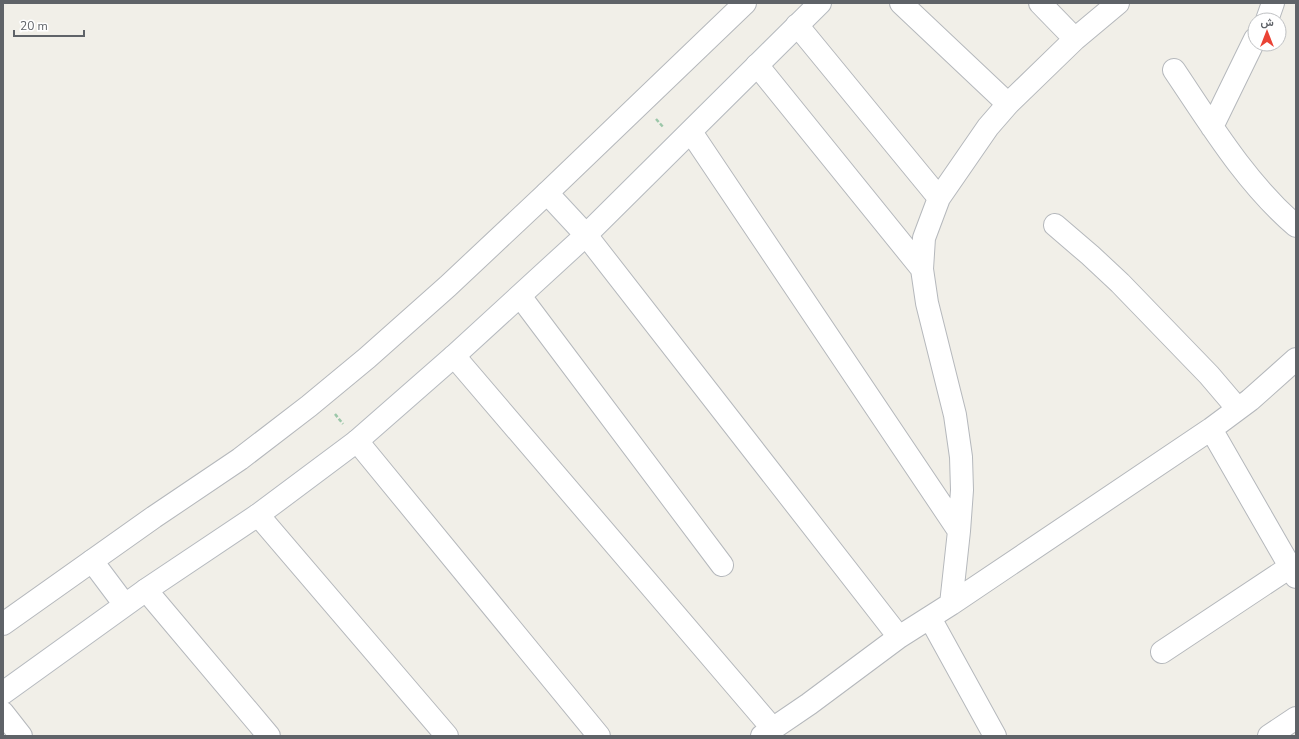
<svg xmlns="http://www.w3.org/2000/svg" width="1299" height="739" font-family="'Nunito Sans',Vazirmatn,sans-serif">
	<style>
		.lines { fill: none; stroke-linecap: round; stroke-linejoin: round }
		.street-casing { stroke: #b5b8bc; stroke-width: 24 }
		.secondary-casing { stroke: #b6babf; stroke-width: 24 }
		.path { stroke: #9cc7a9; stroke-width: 2.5; stroke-dasharray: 4 2; stroke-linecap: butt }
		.street { stroke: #fff; stroke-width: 22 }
		.secondary { stroke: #fff; stroke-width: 22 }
	</style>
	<rect width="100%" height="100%" fill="#f1efe8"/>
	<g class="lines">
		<g class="street-casing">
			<path id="street" d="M 901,3 L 1008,104
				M 1040,3 L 1075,39
				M 1267,20 L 1273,3
				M 797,25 L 939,198
				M 757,65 L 922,269
				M 1174,70 C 1211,125 1246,183 1296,226
				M 1212,127 L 1255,39
				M 691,132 L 959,531
				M 1055,225 L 1090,255 L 1120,283 L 1209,375 L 1238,409
				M 586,235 L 899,637
				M 520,296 L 722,565
				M 454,356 L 773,729
				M 1211,429 L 1296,577
				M 357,441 L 599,736
				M 258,515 L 447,736
				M 146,590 L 269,736
				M 951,604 L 959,531 L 962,490 L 961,457 L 955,415 L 927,303 L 922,269 L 924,238 L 939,198 L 988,127 L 1008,104 L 1075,39 L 1118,3
				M 930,618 L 995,736
				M 3,624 L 154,517 L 240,459 L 309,406 L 367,358 L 448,286 L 547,193 L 745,3
				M 1162,652 L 1290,567
				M 3,713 L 21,736
				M 762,736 L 809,704 L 899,637 L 951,604 L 1211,429 L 1250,400 L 1296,359
				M 1269,736 L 1296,718"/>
		</g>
		<g class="secondary-casing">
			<path id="secondary" d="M 547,193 L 586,235
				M 92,561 L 125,605
				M 3,693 L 146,590 L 258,515 L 357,441 L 454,356 L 586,235 L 820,3"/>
		</g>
		<path class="path" d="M 656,119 L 664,128
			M 335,414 L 343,424"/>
		<use href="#street" class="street"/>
		<use href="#secondary" class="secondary"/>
	</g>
	<rect width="1299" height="739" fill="none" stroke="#5f6368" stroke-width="8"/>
	<g transform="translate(1267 32)"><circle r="19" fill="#ffffff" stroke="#bfc1c3"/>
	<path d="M0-3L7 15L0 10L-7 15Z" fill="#ea4335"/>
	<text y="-6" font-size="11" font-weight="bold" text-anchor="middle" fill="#5f6368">ش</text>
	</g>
	<path d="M14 30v6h70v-6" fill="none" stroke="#5f6368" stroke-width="2"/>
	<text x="20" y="30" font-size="12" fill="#5f6368" stroke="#ffffff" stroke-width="3" paint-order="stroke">20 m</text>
</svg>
